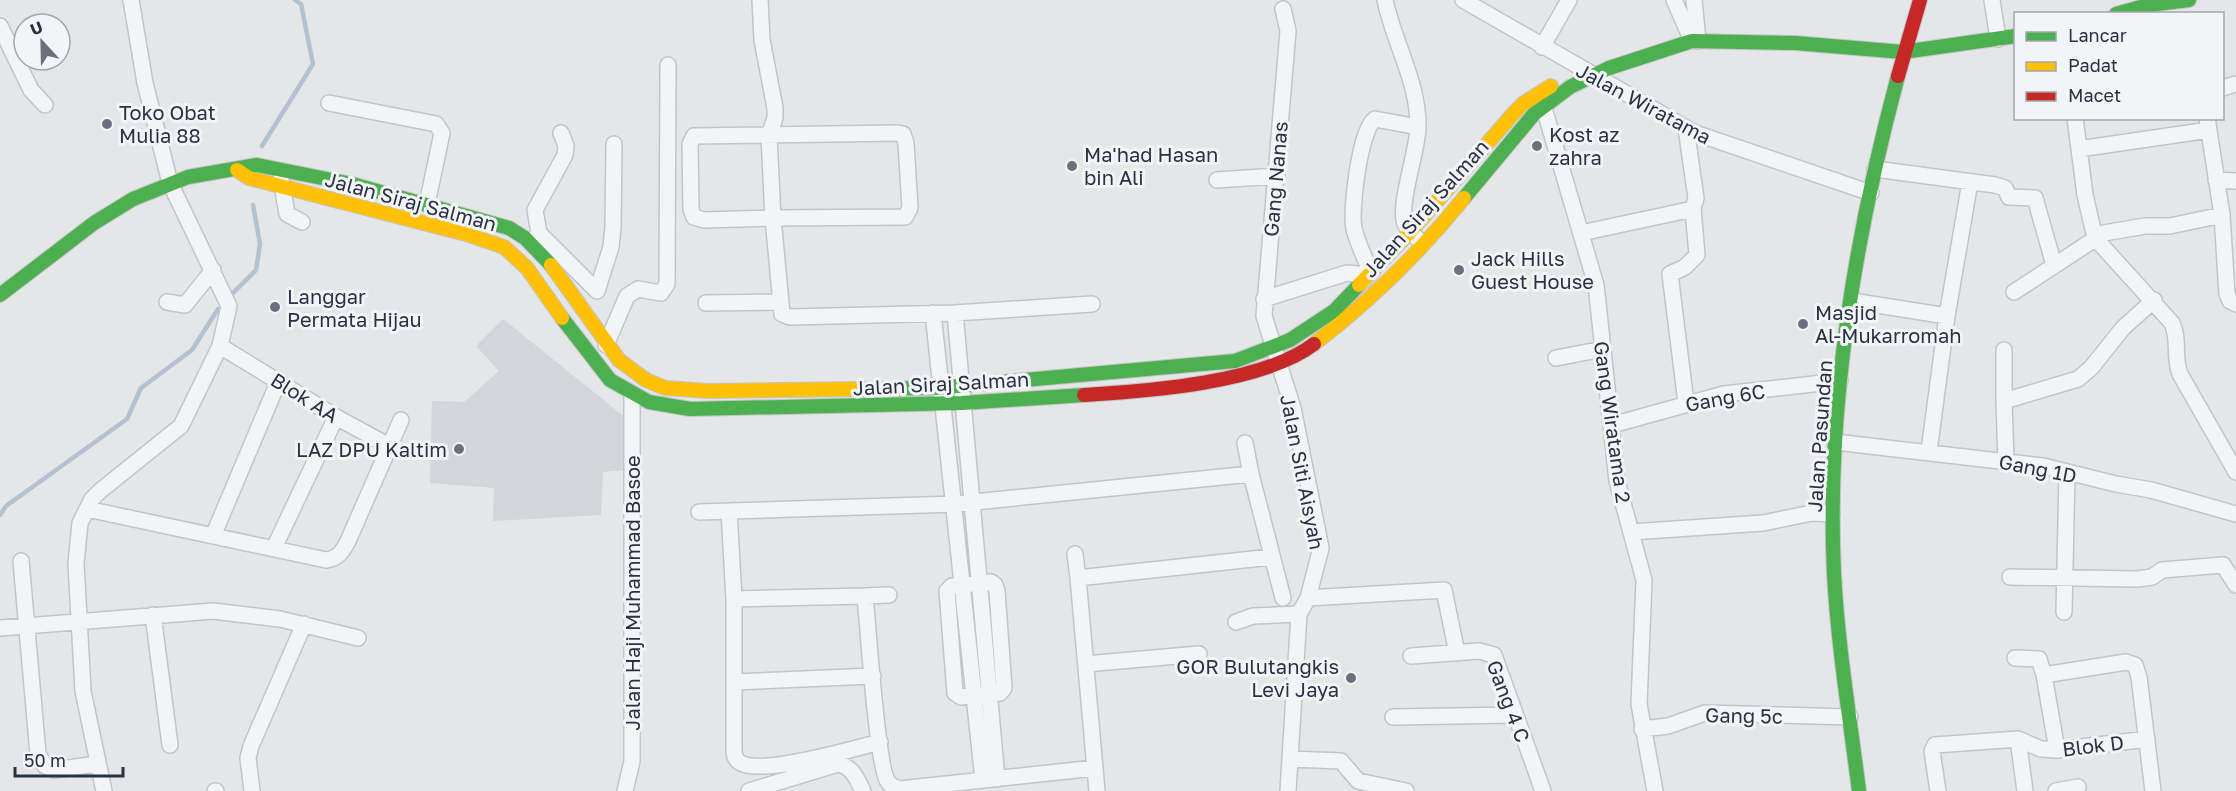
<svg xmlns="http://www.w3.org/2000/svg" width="2236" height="791" font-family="'Golos Text',sans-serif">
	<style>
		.built { fill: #d2d5db }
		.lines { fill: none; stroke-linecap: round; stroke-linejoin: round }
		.stream { stroke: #b3c1d2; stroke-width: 4.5 }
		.street-casing { stroke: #c2c4c6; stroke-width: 18 }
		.fast-casing { stroke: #c2c4c6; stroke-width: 16 }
		.slow-casing { stroke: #c2c4c6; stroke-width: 16 }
		.jam-casing { stroke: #c2c4c6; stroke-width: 16 }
		.street { stroke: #f3f4f5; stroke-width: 15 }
		.fast { stroke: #4caf50; stroke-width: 14 }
		.slow { stroke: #ffc107; stroke-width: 14 }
		.jam { stroke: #c62828; stroke-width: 14 }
		.poi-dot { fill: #6b717c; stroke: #f2f4f7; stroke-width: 2 }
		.labels { text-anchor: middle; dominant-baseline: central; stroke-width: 6; stroke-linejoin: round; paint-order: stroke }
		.street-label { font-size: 20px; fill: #2a3242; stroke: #f2f4f7 }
		.poi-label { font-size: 20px; fill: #2a3242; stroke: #f2f4f7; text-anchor: start }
	</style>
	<rect width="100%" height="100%" fill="#e4e6e8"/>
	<path class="built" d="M 503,319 L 626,418 L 626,470 L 603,472 L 601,515 L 493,521 L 494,488 L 430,483 L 432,401 L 464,402 L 499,371 L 476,346 Z"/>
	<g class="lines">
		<path class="stream" d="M 262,146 L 313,64 L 301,4 L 295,0
			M 232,294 L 256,270 L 260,244 L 253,205
			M 0,515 L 6,506 L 127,419 L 141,388 L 192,350 L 218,309"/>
		<g class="street-casing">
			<path id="street" d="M 760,0 L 762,40 L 775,108 L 775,118 L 769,136 L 773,218 L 704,220 L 694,217 L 691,209 L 690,144 L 694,136 L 898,133 L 903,134 L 906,143 L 910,208 L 905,217 L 773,218 L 782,314 L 790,317 L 955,313 L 1092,304
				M 1385,0 C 1394,44 1419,82 1418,129 C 1417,152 1398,206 1405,224 C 1408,230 1412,234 1417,238
				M 1463,0 L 1695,133 L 1871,193
				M 1674,0 L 1692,41
				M 1694,0 L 1698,41
				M 1992,0 L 1998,39
				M 1283,9 L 1288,31 L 1264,316 L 1293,408 L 1321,548 L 1308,598 L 1299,614 L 1288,791
				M 0,26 L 31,90 L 45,105
				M 1542,47 L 1569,0
				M 2222,88 L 2236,84
				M 1541,98 L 1596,285 L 1617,481 L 1644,580 L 1639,704 L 1655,791
				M 329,103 L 436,124 L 442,133 L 427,204
				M 2075,118 L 2085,195 L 2095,238 L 2172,323 C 2180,340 2173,356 2180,374 L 2236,472
				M 2207,118 L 2222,215 L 2227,294 L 2230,301 L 2236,304
				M 2079,149 L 2209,130
				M 1875,169 L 1995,185 L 2005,188 L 2009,197 L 2035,198 L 2054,265
				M 281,179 L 287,214 L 302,222
				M 1217,180 L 1277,176
				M 2216,180 L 2236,181
				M 539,233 L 535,210 L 565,155 L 566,146 L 561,133
				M 1581,233 L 1693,209 L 1696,198 L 1686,128
				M 531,243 L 539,233 L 597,291 L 611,247 L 613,227 L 614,144
				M 1371,273 C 1365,259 1358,244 1354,229 C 1350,210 1360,129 1375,119 L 1418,127
				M 2014,292 L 2104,233 L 2145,226 L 2170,226 L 2222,215
				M 1264,299 L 1347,273 L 1357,274 L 1364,280
				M 1852,301 L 1947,316
				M 167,302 L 185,305 L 213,270
				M 706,303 L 779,302
				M 933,313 L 983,780
				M 955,313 L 997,779
				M 606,345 L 627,296 L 638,289 L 661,293 L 667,284 L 668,65
				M 220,346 L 336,417 L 391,447
				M 1556,358 L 1603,349
				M 2004,401 L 2004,350
				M 1686,403 L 1670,274 L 1685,267 L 1697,255 L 1693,209
				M 1612,425 L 1724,394 L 1840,381
				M 1835,442 L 2043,466 L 2116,484 L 2151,490 L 2236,514
				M 1245,443 L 1251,474
				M 1929,451 L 1947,316 L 1970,182
				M 2006,461 L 2004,401 L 2078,379 L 2091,368 L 2123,328 L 2154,300
				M 87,509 L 326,560 C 339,558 342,552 348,541 L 401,420
				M 699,512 L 729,511
				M 1631,532 L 1763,523 L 1812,513 L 1832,514
				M 213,536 L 279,380
				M 274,548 L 336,417
				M 1075,554 L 1078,578
				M 21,561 L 38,754 L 45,766 L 54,770 L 97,764
				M 2010,577 L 2137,579 L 2152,577 L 2162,570 L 2223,565 L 2236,585
				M 991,582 L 995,585 L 997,591 L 1004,688 L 1000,693 L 961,697 L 955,693 L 947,591 L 952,586 Z
				M 865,596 L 889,595
				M 1308,598 L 1444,590 L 1457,653
				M 734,599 L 865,596 C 868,625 877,767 888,782 C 891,786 896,788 900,789 L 1095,768
				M 2064,612 L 2067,473
				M 153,615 L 170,745
				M 1236,622 L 1253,616 L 1299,614
				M 0,628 L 213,611 L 280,619 L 358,638
				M 1411,656 L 1479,651 L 1494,655 L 1543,791
				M 2015,658 L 2039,659 L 2044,675 L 2126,662 L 2135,665 L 2139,677 L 2153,791
				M 1086,664 L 1199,654
				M 2044,675 L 2057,750
				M 735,682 L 873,676
				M 1393,717 L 1515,715
				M 1642,729 L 1668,726 L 1705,713 L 1850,717
				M 2018,739 L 2025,791
				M 880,742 C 856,748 759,777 739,762 C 735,759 734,754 734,750 L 734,599 L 729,511 L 955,504 L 1251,474 L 1283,598
				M 1291,759 L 1341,761 L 1358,781 L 1406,791
				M 104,791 L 83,691 L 76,563 L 80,523 L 92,499 L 100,491 L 181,426 L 220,346 L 229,306 L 170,183 L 145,83 L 131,0
				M 215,791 L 216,791
				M 252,791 L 248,758 L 251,746 L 304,624
				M 625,791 L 632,761 L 632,394
				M 749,791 L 838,764 C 852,766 857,779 863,791
				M 1097,791 L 1078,578 L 1271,557
				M 1938,791 L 1932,751 L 1935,745 L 2018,739 L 2041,749 L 2057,750 L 2147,739
				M 2056,791 L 2078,787"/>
		</g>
		<g class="fast-casing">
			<path id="fast" d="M 2116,14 L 2148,5 L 2189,0
				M 1464,198 L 1534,114 L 1570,87 L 1609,68 L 1692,41 L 1795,43 L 1903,52 L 2016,36
				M 0,295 L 94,223 L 133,199 L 188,177 L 257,165 L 352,184 L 509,228 L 525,238 L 551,265
				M 562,318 L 610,380 L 649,402 L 690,409 L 962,403 L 1084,395
				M 861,389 L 935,388 L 1235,361 L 1290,340 L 1334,311 L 1359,285
				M 1859,791 C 1850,719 1838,647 1834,574 C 1826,408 1855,236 1898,76"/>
		</g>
		<g class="slow-casing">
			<path id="slow" d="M 237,170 L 249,178 L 466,234 L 504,247 L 527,268 L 562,318
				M 551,265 L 619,360 L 646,380 L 665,388 L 708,391 L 861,389
				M 1359,285 L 1410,232 L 1513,114 L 1524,103 L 1551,86
				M 1314,344 C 1369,302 1420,252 1464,198"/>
		</g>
		<g class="jam-casing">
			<path id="jam" d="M 1898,76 L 1920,0
				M 1084,395 C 1148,391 1263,383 1314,344"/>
		</g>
		<use href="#street" class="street"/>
		<use href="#fast" class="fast"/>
		<use href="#slow" class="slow"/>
		<use href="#jam" class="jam"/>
	</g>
	<g class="poi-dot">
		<circle cx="107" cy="124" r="6"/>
		<circle cx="1537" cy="146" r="6"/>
		<circle cx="1072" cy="166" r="6"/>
		<circle cx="1459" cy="270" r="6"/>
		<circle cx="275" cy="307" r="6"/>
		<circle cx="1803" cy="324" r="6"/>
		<circle cx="459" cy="449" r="6"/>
		<circle cx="1351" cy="678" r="6"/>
	</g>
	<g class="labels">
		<g class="street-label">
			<text transform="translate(1644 103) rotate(28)">Jalan Wiratama</text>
			<text transform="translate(1275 179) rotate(-85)">Gang Nanas</text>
			<text transform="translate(411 201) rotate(15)">Jalan Siraj Salman</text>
			<text transform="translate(1425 208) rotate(-48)">Jalan Siraj Salman</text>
			<text transform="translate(941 383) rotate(-3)">Jalan Siraj Salman</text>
			<text transform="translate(305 397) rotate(32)">Blok AA</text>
			<text transform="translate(1725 397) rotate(-10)">Gang 6C</text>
			<text transform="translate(1613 422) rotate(82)">Gang Wiratama 2</text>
			<text transform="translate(1819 436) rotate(-86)">Jalan Pasundan</text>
			<text transform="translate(2038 468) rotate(11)">Gang 1D</text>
			<text transform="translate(1303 472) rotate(79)">Jalan Siti Aisyah</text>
			<text transform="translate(632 593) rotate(-90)">Jalan Haji Muhammad Basoe</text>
			<text transform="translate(1509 701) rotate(69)">Gang 4 C</text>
			<text transform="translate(1744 715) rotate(1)">Gang 5c</text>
			<text transform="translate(2093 745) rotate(-7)">Blok D</text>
		</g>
		<g class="poi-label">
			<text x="119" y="112">Toko Obat<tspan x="119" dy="23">Mulia 88</tspan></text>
			<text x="1549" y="134">Kost az<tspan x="1549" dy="23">zahra</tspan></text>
			<text x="1084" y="154">Ma'had Hasan<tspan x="1084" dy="23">bin Ali</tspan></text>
			<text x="1471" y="258">Jack Hills<tspan x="1471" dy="23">Guest House</tspan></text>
			<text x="287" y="296">Langgar<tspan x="287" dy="23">Permata Hijau</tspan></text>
			<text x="1815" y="312">Masjid<tspan x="1815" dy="23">Al-Mukarromah</tspan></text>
			<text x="447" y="449" text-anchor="end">LAZ DPU Kaltim</text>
			<text x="1339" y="666" text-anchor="end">GOR Bulutangkis<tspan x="1339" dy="23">Levi Jaya</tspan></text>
		</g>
	</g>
	<rect x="2014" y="12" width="210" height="108" fill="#f2f4f7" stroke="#a2a6af" stroke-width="1.5"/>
	<rect x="2026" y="32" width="30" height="9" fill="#4caf50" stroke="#a2a6af" stroke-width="1.5"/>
	<text x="2068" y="42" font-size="18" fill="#2a3242">Lancar</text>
	<rect x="2026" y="62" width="30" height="9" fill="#ffc107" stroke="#a2a6af" stroke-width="1.5"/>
	<text x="2068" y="72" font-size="18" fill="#2a3242">Padat</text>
	<rect x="2026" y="92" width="30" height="9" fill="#c62828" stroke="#a2a6af" stroke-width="1.5"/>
	<text x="2068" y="102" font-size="18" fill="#2a3242">Macet</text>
	<g transform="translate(42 42) rotate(338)"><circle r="28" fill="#f2f4f7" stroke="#a2a6af" stroke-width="1.5"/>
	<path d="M0-4.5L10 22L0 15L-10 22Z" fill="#6b717c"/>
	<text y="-9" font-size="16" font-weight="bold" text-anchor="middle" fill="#2a3242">U</text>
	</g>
	<path d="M15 767v9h108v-9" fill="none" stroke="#2a3242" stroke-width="3"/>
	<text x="24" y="767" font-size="18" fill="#2a3242" stroke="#f2f4f7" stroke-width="4.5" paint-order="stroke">50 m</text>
</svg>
